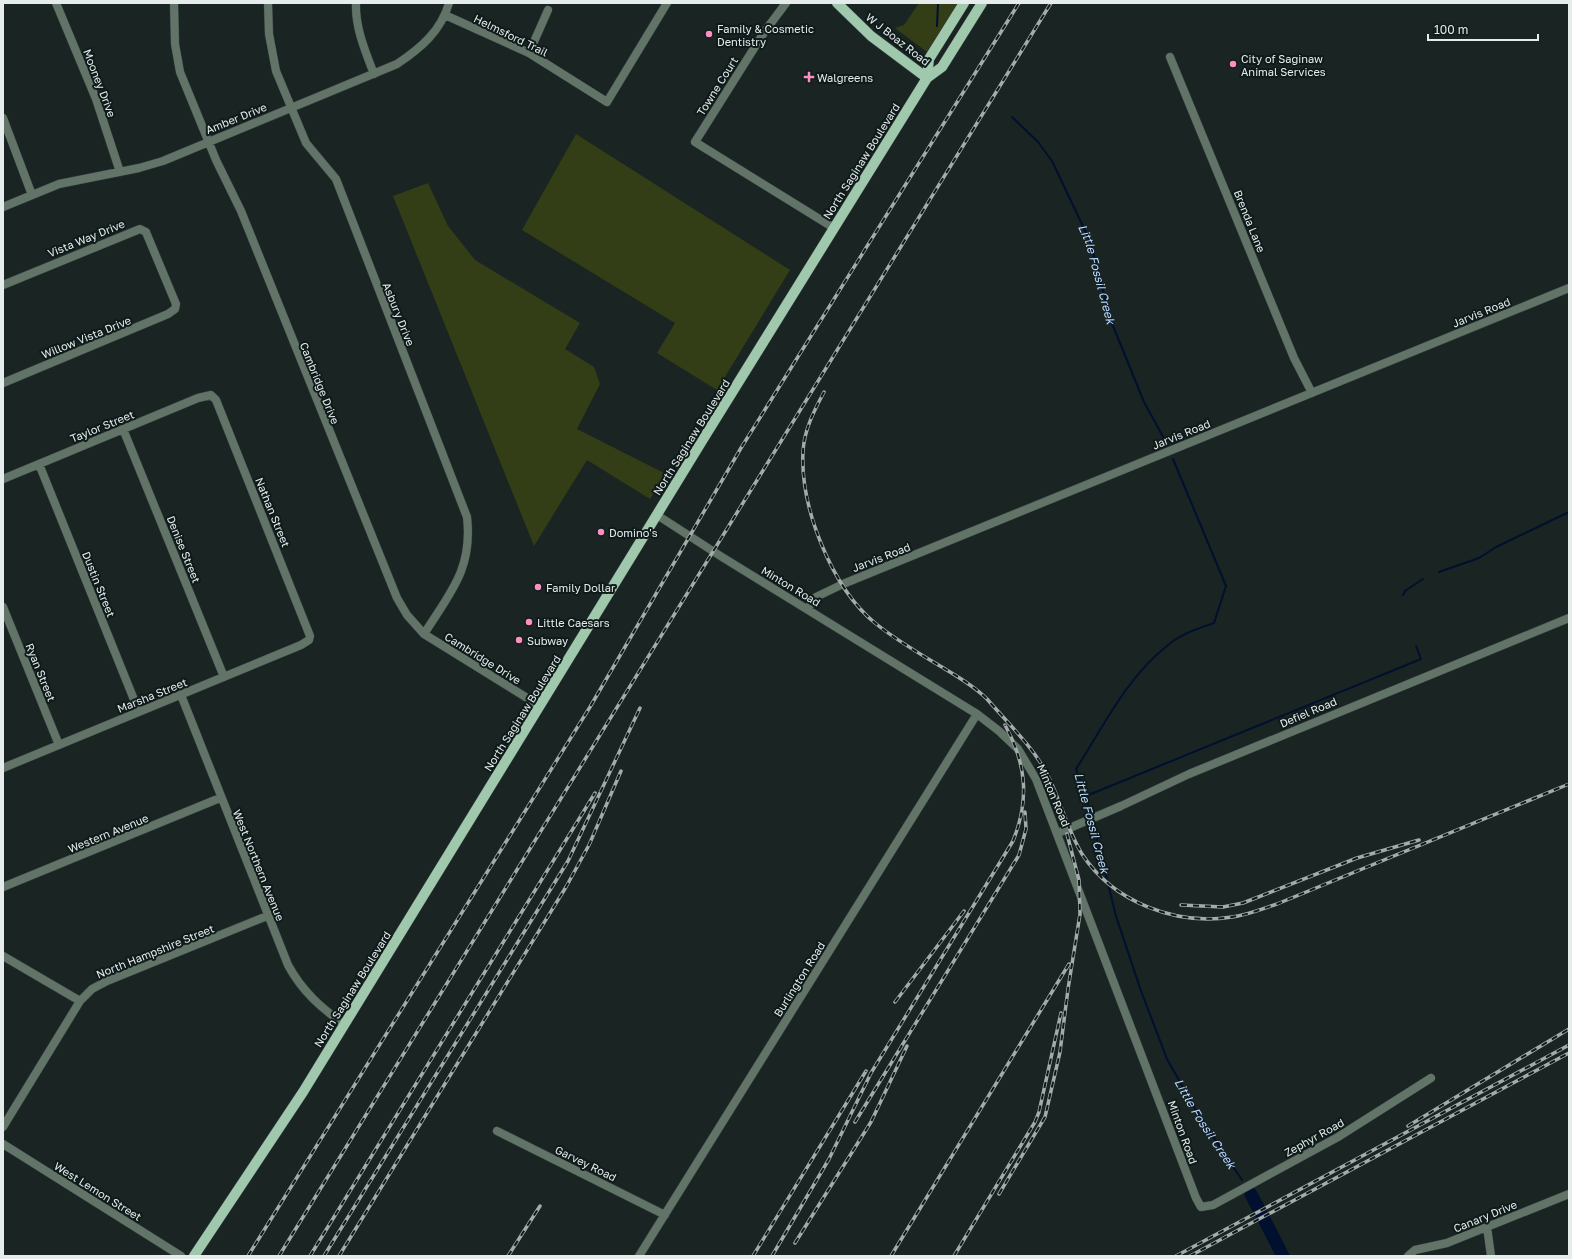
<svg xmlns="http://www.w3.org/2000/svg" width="1572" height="1259" font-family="'Golos Text',sans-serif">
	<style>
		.green { fill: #333e16 }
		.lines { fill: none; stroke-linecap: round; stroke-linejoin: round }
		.stream { stroke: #00102e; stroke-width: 2 }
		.river { stroke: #00102e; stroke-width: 13 }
		.minor-casing { stroke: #36403f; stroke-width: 9 }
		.major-casing { stroke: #36403f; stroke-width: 11 }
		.minor { stroke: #617467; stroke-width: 8 }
		.major { stroke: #a0c8ad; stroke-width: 10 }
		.rail-casing { stroke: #a4acab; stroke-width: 3.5 }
		.rail { stroke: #0f1b1a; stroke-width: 2; stroke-dasharray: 6; stroke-linecap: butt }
		.poi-dot { fill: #fc8fc2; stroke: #0f1b1a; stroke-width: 1.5 }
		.labels { text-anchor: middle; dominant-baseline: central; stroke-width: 4; stroke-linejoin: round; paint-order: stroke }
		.poi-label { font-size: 11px; fill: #e5eceb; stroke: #0f1b1a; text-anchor: start }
		.street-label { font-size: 11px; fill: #e5eceb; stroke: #0f1b1a }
		.water-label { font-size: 12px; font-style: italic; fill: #bcdafe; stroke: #0f1b1a }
	</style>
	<rect width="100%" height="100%" fill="#192423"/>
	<path class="green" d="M 919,3 L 958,3 L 927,52 L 895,28 L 904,25 Z
		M 576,134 L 790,270 L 717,390 L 657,353 L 675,323 L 522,230 Z
		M 428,183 L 448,226 L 475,260 L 580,323 L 565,349 L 594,367 L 600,384 L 577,429 L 666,474 L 650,499 L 587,460 L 534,546 L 393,196 Z"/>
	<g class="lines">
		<g class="stream">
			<path d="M 937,26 L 938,3"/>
			<path id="s1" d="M 1012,117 L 1038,142 L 1052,161 L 1090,241 L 1111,321 L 1144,402 L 1166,442"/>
			<path d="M 1439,572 L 1479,558 L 1496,547 L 1569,512"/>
			<path d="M 1403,595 L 1405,591 L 1423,579"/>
			<path d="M 1086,796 L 1421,659 L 1416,646"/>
			<path d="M 1091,816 L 1086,796 L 1076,769 C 1103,727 1127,677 1167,646 C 1180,634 1197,629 1214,623 L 1226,586 L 1173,459"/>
			<path id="s2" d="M 1092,820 L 1116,916 L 1141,991 L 1167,1059 L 1198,1114 L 1242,1180"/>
		</g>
		<path class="river" d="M 1251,1194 L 1283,1256"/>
		<g class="minor-casing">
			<path id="minor" d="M 56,3 L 96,99 L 120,172
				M 174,3 L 175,44 L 180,72 L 216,160 L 241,211 L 397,598 L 407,615 L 424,634 L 540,706
				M 268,3 L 269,34 L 276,71 L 306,143 L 336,179 L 467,517 C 473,569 450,593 424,634
				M 356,3 C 355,27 365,51 374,74
				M 786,3 L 765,31 L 695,142 L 834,228
				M 445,15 L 529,53 L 607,102 L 667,3
				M 529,53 L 548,10
				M 1170,57 L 1294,358 L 1312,393
				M 3,118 L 32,195
				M 3,207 L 59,184 L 139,168 L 163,161 L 397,64 C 421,48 441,31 449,3
				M 3,285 L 140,229 L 146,232 L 148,237 L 176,304 L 175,309 L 168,314 L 3,383
				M 123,429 L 224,677
				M 39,464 L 139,712
				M 3,479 L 198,398 L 211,395 L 216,400 L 310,636 L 309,640 L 301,645 L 3,768
				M 657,515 L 722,557 L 977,714 L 999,731 L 1018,749 L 1036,779 L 1196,1198 L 1201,1207 L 1213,1205 L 1338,1137 L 1431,1078
				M 3,607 L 59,745
				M 807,609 L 816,597 L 843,584 L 1569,288
				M 181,695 L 288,965 C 302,991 321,1008 344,1024
				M 1058,833 L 1121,806 L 1189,774 L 1569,618
				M 3,887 L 220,798
				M 3,956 L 80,1001
				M 3,1127 L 80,1001 L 92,989 L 107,981 L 267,916
				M 497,1131 L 665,1215
				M 3,1144 L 181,1256
				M 1487,1227 L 1491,1256
				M 639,1256 L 977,714
				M 1408,1256 L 1415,1250 L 1447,1243 L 1569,1194"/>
		</g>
		<g class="major-casing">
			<path id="major" d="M 837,3 L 871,36 L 927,78
				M 927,78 L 929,59 L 964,3
				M 194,1256 L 303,1092 L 702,441 L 927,78 L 942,67 L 982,3"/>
		</g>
		<use href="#minor" class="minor"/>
		<use href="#major" class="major"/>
		<g class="rail-casing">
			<path id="rail" d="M 824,392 C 814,411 804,430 803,452 C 800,507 832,588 875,623 C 897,641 922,655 945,669 C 960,678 975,687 987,699 C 1007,722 1030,744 1045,770 C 1060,797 1066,828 1082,854 C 1113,902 1176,926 1232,917 C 1247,915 1262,909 1277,904 L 1569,784
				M 1181,905 L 1223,907 L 1243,903 L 1357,858 L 1419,840
				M 895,1002 L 964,911
				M 855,1122 L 1019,855 L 1026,829 L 1025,812
				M 1408,1126 L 1569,1029
				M 999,1194 L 1045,1117 L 1060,1052 L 1068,989 L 1080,914 L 1079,880 L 1067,834
				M 795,1243 L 871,1122 L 907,1046
				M 248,1256 L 590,707 L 741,448 L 1019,3
				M 279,1256 L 1051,3
				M 310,1256 L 595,793
				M 324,1256 L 568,861 L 640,708
				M 339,1256 L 566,887 L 589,845 L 621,771
				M 508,1256 L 540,1206
				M 753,1256 L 866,1071
				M 772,1256 L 829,1159 L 871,1073 L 1013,841 C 1030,799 1026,763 1005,725
				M 891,1256 L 1069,964
				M 954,1256 L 1035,1122 L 1039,1112 L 1061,1013
				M 1176,1256 L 1569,1045
				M 1190,1256 L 1569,1053"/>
		</g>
		<use href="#rail" class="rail"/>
	</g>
	<g class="poi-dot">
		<circle cx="709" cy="34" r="4"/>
		<circle cx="1233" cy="64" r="4"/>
		<path d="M807 71h4v4h4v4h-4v4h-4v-4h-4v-4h4z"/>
		<circle cx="601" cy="532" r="4"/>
		<circle cx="538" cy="587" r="4"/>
		<circle cx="529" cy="622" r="4"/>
		<circle cx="519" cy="640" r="4"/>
	</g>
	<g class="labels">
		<g class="poi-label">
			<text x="717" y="28">Family &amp; Cosmetic<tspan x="717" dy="13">Dentistry</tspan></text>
			<text x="1241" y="58">City of Saginaw<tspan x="1241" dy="13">Animal Services</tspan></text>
			<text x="817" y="77">Walgreens</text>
			<text x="609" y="532">Domino's</text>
			<text x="546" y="587">Family Dollar</text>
			<text x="537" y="622">Little Caesars</text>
			<text x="527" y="640">Subway</text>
		</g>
		<g class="street-label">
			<text transform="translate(511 35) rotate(26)">Helmsford Trail</text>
			<text transform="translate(898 39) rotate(38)">W J Boaz Road</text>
			<text transform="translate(100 83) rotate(69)">Mooney Drive</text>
			<text transform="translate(717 86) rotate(-58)">Towne Court</text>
			<text transform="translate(236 118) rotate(-22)">Amber Drive</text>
			<text transform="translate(861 161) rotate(-58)">North Saginaw Boulevard</text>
			<text transform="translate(1250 221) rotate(68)">Brenda Lane</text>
			<text transform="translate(86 238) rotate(-22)">Vista Way Drive</text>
			<text transform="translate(1481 312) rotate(-22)">Jarvis Road</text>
			<text transform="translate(399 314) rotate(68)">Asbury Drive</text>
			<text transform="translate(86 337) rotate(-22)">Willow Vista Drive</text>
			<text transform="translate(320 383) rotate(68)">Cambridge Drive</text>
			<text transform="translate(102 426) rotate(-22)">Taylor Street</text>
			<text transform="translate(1181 434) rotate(-22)">Jarvis Road</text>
			<text transform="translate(691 437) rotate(-58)">North Saginaw Boulevard</text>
			<text transform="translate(273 512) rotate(68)">Nathan Street</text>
			<text transform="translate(184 549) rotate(68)">Denise Street</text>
			<text transform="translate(881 557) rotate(-21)">Jarvis Road</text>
			<text transform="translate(99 584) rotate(68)">Dustin Street</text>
			<text transform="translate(791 586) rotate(31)">Minton Road</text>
			<text transform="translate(483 658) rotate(32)">Cambridge Drive</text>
			<text transform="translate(41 672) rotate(68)">Ryan Street</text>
			<text transform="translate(152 695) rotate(-22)">Marsha Street</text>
			<text transform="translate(1308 712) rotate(-23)">Defiel Road</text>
			<text transform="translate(522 713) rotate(-58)">North Saginaw Boulevard</text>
			<text transform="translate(1054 795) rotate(67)">Minton Road</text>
			<text transform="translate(108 833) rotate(-22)">Western Avenue</text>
			<text transform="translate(259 865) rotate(68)">West Northern Avenue</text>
			<text transform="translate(155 951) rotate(-22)">North Hampshire Street</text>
			<text transform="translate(799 979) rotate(-58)">Burlington Road</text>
			<text transform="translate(352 989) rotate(-58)">North Saginaw Boulevard</text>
			<text transform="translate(1183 1132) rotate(70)">Minton Road</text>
			<text transform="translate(1314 1137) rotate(-29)">Zephyr Road</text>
			<text transform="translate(586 1163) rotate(26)">Garvey Road</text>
			<text transform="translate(98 1191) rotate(32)">West Lemon Street</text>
			<text transform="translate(1485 1216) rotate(-22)">Canary Drive</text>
		</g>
		<g class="water-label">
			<text stroke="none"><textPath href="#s1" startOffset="182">Little Fossil Creek</textPath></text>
			<text transform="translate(1092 823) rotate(75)">Little Fossil Creek</text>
			<text stroke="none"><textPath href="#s2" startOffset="326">Little Fossil Creek</textPath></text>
		</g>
	</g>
	<rect width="1572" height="1259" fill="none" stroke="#e5eceb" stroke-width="8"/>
	<path d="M1428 34v6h110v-6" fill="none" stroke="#e5eceb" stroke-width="2"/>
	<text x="1434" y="34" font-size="12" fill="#e5eceb" stroke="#0f1b1a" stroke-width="3" paint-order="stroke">100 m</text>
</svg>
